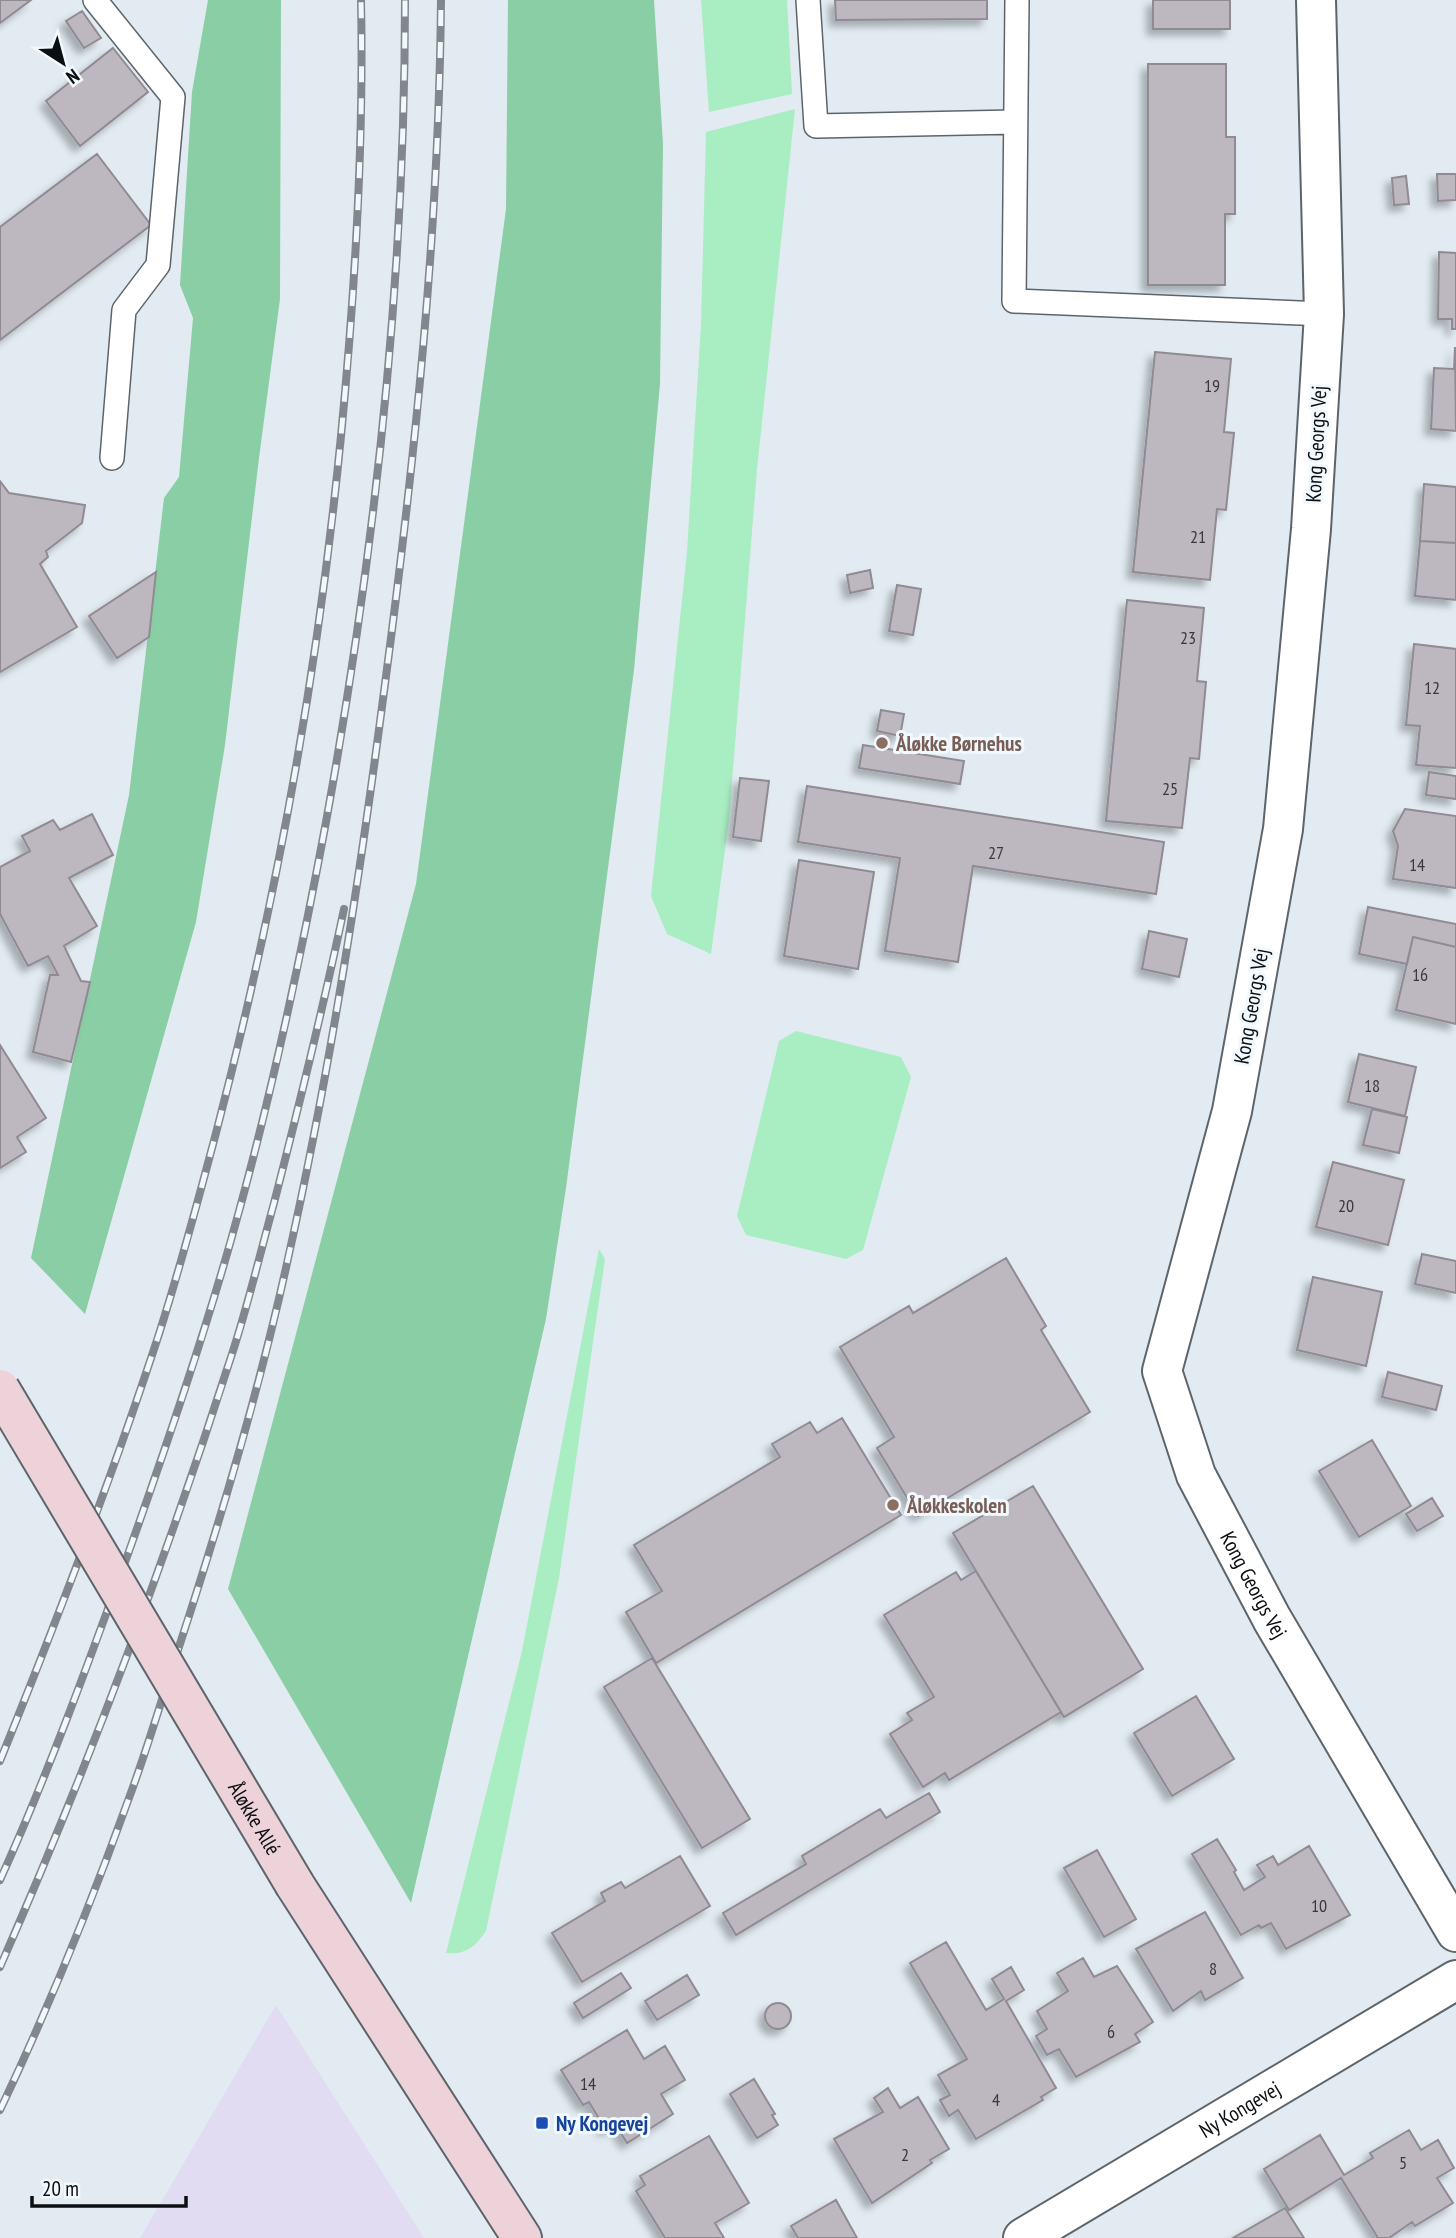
<svg xmlns="http://www.w3.org/2000/svg" width="1456" height="2238" font-family="'PT Sans Narrow',sans-serif">
	<style>
		.industrial { fill: #e1dcf2 }
		.green { fill: #a9edc3 }
		.forest { fill: #8acea5 }
		.building { fill: #bdb7bf; stroke: #908a92; stroke-width: 2; filter: url(#shadow) }
		.lines { fill: none; stroke-linecap: round; stroke-linejoin: round }
		.service-casing { stroke: #5d656b; stroke-width: 26 }
		.minor-casing { stroke: #5d656b; stroke-width: 42 }
		.secondary-casing { stroke: #5d656b; stroke-width: 42 }
		.service { stroke: #fff; stroke-width: 23 }
		.minor { stroke: #fff; stroke-width: 38 }
		.secondary { stroke: #edd2da; stroke-width: 38 }
		.rail-casing { stroke: #81878c; stroke-width: 8 }
		.rail { stroke: #f1f8fe; stroke-width: 5; stroke-dasharray: 16; stroke-linecap: butt }
		.secondary-bridge-casing { stroke: #5d656b; stroke-width: 42; stroke-linecap: butt }
		.secondary-bridge { stroke: #edd2da; stroke-width: 38 }
		.education-dot { fill: #8d6e63; stroke: #f1f8fe; stroke-width: 2.5 }
		.transit-dot { fill: #1a4fb4; stroke: #f1f8fe; stroke-width: 2.5 }
		.labels { text-anchor: middle; dominant-baseline: central; stroke-width: 6; stroke-linejoin: round; paint-order: stroke }
		.number-label { font-size: 18px; fill: #38393d }
		.street-label { font-size: 21px; fill: #0c0f12; stroke: #f1f8fe }
		.education-label { font-size: 21px; font-weight: bold; fill: #785e54; stroke: #f1f8fe; text-anchor: start }
		.transit-label { font-size: 21px; font-weight: bold; fill: #164399; stroke: #f1f8fe; text-anchor: start }
	</style>
	<defs>
		<filter id="shadow"><feDropShadow dx="-6" dy="6" stdDeviation="3.5" flood-color="#0004"/></filter>
	</defs>
	<rect width="100%" height="100%" fill="#e2ebf2"/>
	<path class="industrial" d="M 276,2005 L 424,2238 L 140,2238 Z"/>
	<path class="green" d="M 701,0 L 787,0 L 792,94 L 709,112 Z
		M 795,109 L 757,469 L 729,820 L 711,954 L 667,934 L 651,896 L 687,552 L 701,325 L 706,132 Z
		M 796,1031 L 901,1057 L 911,1077 L 863,1250 L 846,1259 L 746,1235 L 737,1216 L 779,1041 Z
		M 599,1249 L 605,1259 L 559,1578 L 486,1931 C 475,1947 466,1955 446,1953 L 522,1651 Z"/>
	<path class="forest" d="M 208,0 L 281,0 L 280,299 L 259,458 L 225,745 L 196,922 L 85,1314 L 31,1258 L 129,795 L 164,498 L 179,477 L 193,318 L 180,285 L 192,92 Z
		M 508,0 L 654,0 L 663,144 L 660,384 L 634,670 L 566,1188 L 546,1319 L 411,1903 L 228,1589 L 416,884 L 506,209 Z"/>
	<path class="building" d="M 0,0 L 31,0 L 0,23 Z
		M 835,0 L 987,0 L 987,19 L 836,20 Z
		M 1153,0 L 1230,0 L 1230,29 L 1153,29 Z
		M 82,11 L 101,38 L 84,48 L 66,21 Z
		M 113,48 L 148,92 L 80,146 L 46,101 Z
		M 1148,64 L 1226,64 L 1226,137 L 1235,137 L 1235,214 L 1225,214 L 1225,285 L 1148,285 Z
		M 97,154 L 151,225 L 0,340 L 0,227 Z
		M 1437,174 L 1456,174 L 1456,200 L 1438,201 Z
		M 1406,176 L 1409,204 L 1394,205 L 1392,178 Z
		M 1439,252 L 1456,253 L 1456,329 L 1452,329 L 1452,319 L 1438,319 Z
		M 1455,347 L 1456,431 L 1431,429 L 1434,368 L 1454,369 Z
		M 1155,352 L 1231,359 L 1224,432 L 1234,433 L 1226,510 L 1217,509 L 1210,580 L 1133,572 Z
		M 0,481 L 9,493 L 85,505 L 82,523 L 46,551 L 48,557 L 40,564 L 77,627 L 0,672 Z
		M 1424,484 L 1456,487 L 1456,543 L 1420,541 Z
		M 1420,541 L 1456,543 L 1456,600 L 1415,596 Z
		M 870,570 L 873,588 L 850,593 L 847,575 Z
		M 156,572 L 149,637 L 117,658 L 89,616 Z
		M 897,585 L 921,589 L 913,635 L 889,631 Z
		M 1127,600 L 1204,608 L 1197,681 L 1206,682 L 1199,759 L 1190,758 L 1182,828 L 1106,821 Z
		M 1414,644 L 1456,649 L 1456,768 L 1416,765 L 1420,726 L 1406,725 Z
		M 881,710 L 904,714 L 900,736 L 877,731 Z
		M 863,745 L 964,761 L 960,784 L 859,768 Z
		M 1429,772 L 1456,776 L 1456,799 L 1426,795 Z
		M 740,778 L 769,781 L 761,841 L 733,837 Z
		M 807,786 L 1164,842 L 1156,894 L 973,866 L 958,962 L 885,951 L 900,858 L 798,842 Z
		M 1405,809 L 1456,816 L 1456,888 L 1393,879 L 1398,846 L 1393,831 Z
		M 92,814 L 113,855 L 69,878 L 97,926 L 64,946 L 81,981 L 90,982 L 71,1062 L 33,1052 L 50,975 L 58,975 L 48,956 L 28,966 L 0,914 L 0,867 L 30,851 L 22,836 L 53,820 L 60,830 Z
		M 799,860 L 874,872 L 858,969 L 784,956 Z
		M 1368,907 L 1456,924 L 1456,947 L 1413,937 L 1407,964 L 1359,954 Z
		M 1149,931 L 1187,939 L 1179,977 L 1142,969 Z
		M 1413,937 L 1456,947 L 1456,1024 L 1396,1010 Z
		M 0,1045 L 46,1118 L 17,1137 L 26,1152 L 0,1168 Z
		M 1359,1054 L 1416,1067 L 1405,1116 L 1348,1102 Z
		M 1372,1109 L 1407,1117 L 1399,1153 L 1363,1145 Z
		M 1333,1162 L 1404,1180 L 1388,1245 L 1316,1227 Z
		M 1422,1254 L 1456,1261 L 1456,1293 L 1415,1284 Z
		M 1006,1258 L 1046,1326 L 1041,1330 L 1090,1412 L 918,1516 L 877,1448 L 894,1437 L 840,1347 L 909,1306 L 913,1313 Z
		M 1313,1277 L 1382,1292 L 1366,1366 L 1297,1350 Z
		M 1388,1372 L 1442,1386 L 1436,1410 L 1382,1397 Z
		M 842,1418 L 901,1515 L 656,1663 L 626,1612 L 662,1591 L 634,1545 L 780,1457 L 772,1444 L 810,1422 L 817,1433 Z
		M 1372,1440 L 1411,1506 L 1359,1537 L 1319,1471 Z
		M 1033,1486 L 1143,1669 L 1064,1717 L 953,1533 Z
		M 1432,1498 L 1443,1516 L 1417,1531 L 1406,1514 Z
		M 976,1571 L 1061,1712 L 949,1780 L 945,1773 L 923,1787 L 890,1734 L 912,1720 L 907,1713 L 934,1697 L 884,1615 L 956,1572 L 961,1580 Z
		M 652,1658 L 750,1819 L 702,1848 L 604,1687 Z
		M 1196,1696 L 1234,1759 L 1172,1796 L 1134,1733 Z
		M 929,1793 L 940,1812 L 736,1935 L 723,1913 L 806,1864 L 802,1856 L 880,1809 L 886,1818 Z
		M 1217,1839 L 1236,1870 L 1234,1872 L 1244,1890 L 1265,1877 L 1257,1865 L 1273,1856 L 1278,1865 L 1309,1846 L 1350,1915 L 1286,1949 L 1271,1923 L 1261,1928 L 1259,1925 L 1241,1935 L 1192,1854 Z
		M 1097,1850 L 1136,1919 L 1104,1937 L 1064,1868 Z
		M 680,1856 L 710,1906 L 582,1982 L 552,1933 L 605,1901 L 601,1893 L 621,1882 L 625,1888 Z
		M 1205,1912 L 1243,1978 L 1205,2000 L 1201,1991 L 1173,2011 L 1136,1949 Z
		M 946,1942 L 986,2010 L 1004,1999 L 992,1979 L 1011,1967 L 1024,1990 L 1006,2001 L 1056,2088 L 1041,2097 L 1043,2100 L 976,2139 L 958,2110 L 949,2116 L 940,2100 L 950,2095 L 938,2075 L 967,2059 L 910,1963 Z
		M 1083,1958 L 1094,1977 L 1117,1966 L 1153,2022 L 1135,2034 L 1140,2042 L 1076,2077 L 1059,2049 L 1047,2055 L 1036,2036 L 1047,2029 L 1037,2011 L 1068,1991 L 1057,1973 Z
		M 621,1973 L 631,1988 L 583,2018 L 574,2003 Z
		M 687,1975 L 699,1995 L 657,2020 L 645,2001 Z
		M765 2016a13 13 0 1 1 26 0a13 13 0 1 1-26 0Z
		M 627,2030 L 644,2059 L 665,2046 L 685,2080 L 661,2094 L 673,2114 L 627,2143 L 615,2124 L 606,2130 L 589,2102 L 583,2105 L 561,2070 Z
		M 754,2079 L 775,2114 L 772,2115 L 778,2125 L 757,2138 L 730,2094 Z
		M 888,2088 L 900,2108 L 918,2097 L 949,2149 L 930,2160 L 932,2163 L 872,2203 L 834,2139 L 883,2112 L 874,2098 Z
		M 1409,2130 L 1421,2150 L 1438,2140 L 1454,2168 L 1437,2178 L 1453,2203 L 1415,2226 L 1412,2222 L 1389,2238 L 1378,2238 L 1341,2178 L 1289,2210 L 1264,2169 L 1320,2135 L 1344,2175 L 1373,2158 L 1370,2153 Z
		M 709,2136 L 749,2203 L 715,2223 L 724,2238 L 665,2238 L 636,2191 L 645,2185 L 640,2176 Z
		M 836,2200 L 857,2238 L 798,2238 L 791,2226 Z
		M 1285,2208 L 1304,2238 L 1233,2238 Z"/>
	<g class="lines">
		<g class="service-casing">
			<path id="service" d="M 95,0 L 173,97 L 158,265 L 124,310 L 112,458
				M 808,0 L 816,126 L 1015,122
				M 1017,0 L 1014,301 L 1324,314"/>
		</g>
		<g class="minor-casing">
			<g id="minor">
				<path id="s1" d="M 1316,0 L 1324,314 L 1311,529 L 1283,829 L 1232,1111 L 1162,1371 L 1196,1475 L 1272,1619 L 1456,1932"/>
				<path id="s2" d="M 1023,2238 L 1456,1980"/>
			</g>
		</g>
		<g class="secondary-casing">
			<path id="secondary" d="M 295,1885 L 522,2238"/>
		</g>
		<use href="#service" class="service"/>
		<use href="#minor" class="minor"/>
		<use href="#secondary" class="secondary"/>
		<g class="rail-casing">
			<path id="rail" d="M 0,1761 C 57,1620 112,1478 159,1334 C 180,1268 198,1201 216,1133 C 276,904 318,672 341,436 C 355,291 364,145 361,0
				M 0,1880 C 48,1774 88,1664 128,1554 C 165,1450 201,1346 231,1240 C 270,1103 300,962 326,822 C 375,552 405,276 405,0
				M 0,1967 C 88,1767 165,1562 232,1354 C 248,1305 260,1254 274,1203 C 299,1106 323,1008 344,909
				M 0,2110 C 48,2009 91,1904 129,1798 C 147,1750 161,1701 177,1653 C 220,1522 260,1389 289,1254 C 331,1066 360,876 385,684 C 415,457 439,229 441,0"/>
		</g>
		<use href="#rail" class="rail"/>
		<g class="secondary-bridge-casing">
			<g id="secondary-bridge">
				<path id="s3" d="M 0,1389 L 295,1885"/>
			</g>
		</g>
		<use href="#secondary-bridge" class="secondary-bridge"/>
	</g>
	<g class="education-dot">
		<circle cx="882" cy="743" r="7"/>
		<circle cx="893" cy="1505" r="7"/>
	</g>
	<rect class="transit-dot" x="535" y="2116" width="14" height="14" rx="3.5"/>
	<g class="labels">
		<g class="number-label">
			<text x="1212" y="385">19</text>
			<text x="1198" y="536">21</text>
			<text x="1188" y="637">23</text>
			<text x="1432" y="687">12</text>
			<text x="1170" y="788">25</text>
			<text x="996" y="852">27</text>
			<text x="1417" y="864">14</text>
			<text x="1420" y="974">16</text>
			<text x="1372" y="1085">18</text>
			<text x="1346" y="1205">20</text>
			<text x="1319" y="1905">10</text>
			<text x="1213" y="1968">8</text>
			<text x="1111" y="2031">6</text>
			<text x="588" y="2083">14</text>
			<text x="996" y="2099">4</text>
			<text x="905" y="2154">2</text>
			<text x="1403" y="2162">5</text>
		</g>
		<g class="street-label">
			<text transform="translate(1316 444) rotate(-87)">Kong Georgs Vej</text>
			<text transform="translate(1251 1006) rotate(-80)">Kong Georgs Vej</text>
			<text stroke="none"><textPath href="#s1" startOffset="1620">Kong Georgs Vej</textPath></text>
			<text stroke="none"><textPath href="#s3" startOffset="499">Åløkke Allé</textPath></text>
			<text stroke="none"><textPath href="#s2" startOffset="252">Ny Kongevej</textPath></text>
		</g>
		<g class="education-label">
			<text x="896" y="743">Åløkke Børnehus</text>
			<text x="907" y="1505">Åløkkeskolen</text>
		</g>
		<g class="transit-label">
			<text x="556" y="2123">Ny Kongevej</text>
		</g>
	</g>
	<g transform="translate(63 63) rotate(144)" stroke="#f1f8fe" stroke-width="5" paint-order="stroke">
	<path d="M0-5L12 26L0 18L-12 26Z" fill="#0c0f12"/>
	<text y="-10" font-size="19" font-weight="bold" text-anchor="middle" fill="#0c0f12">N</text>
	</g>
	<path d="M32 2196v10h154v-10" fill="none" stroke="#0c0f12" stroke-width="3.5"/>
	<text x="42" y="2196" font-size="21" fill="#0c0f12" stroke="#f1f8fe" stroke-width="5" paint-order="stroke">20 m</text>
</svg>
